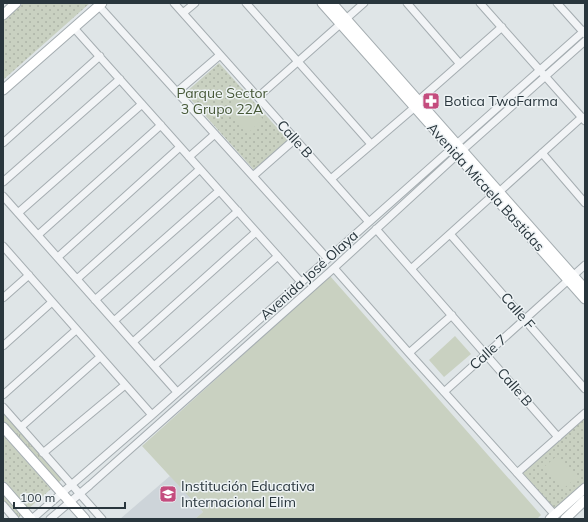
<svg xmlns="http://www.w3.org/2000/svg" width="588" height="522" font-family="Mulish,sans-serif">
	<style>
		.built { fill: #cdd4d9 }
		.grass { fill: url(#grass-tufts) }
		.park { fill: url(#park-dots) }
		.pitch { fill: #c9d1c1 }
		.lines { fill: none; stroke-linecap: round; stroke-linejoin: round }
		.street-casing { stroke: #a5adb1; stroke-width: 9 }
		.secondary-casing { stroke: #a5adb1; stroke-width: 11 }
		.street { stroke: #f2f4f6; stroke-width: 7 }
		.secondary { stroke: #fff; stroke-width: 9 }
		.labels { text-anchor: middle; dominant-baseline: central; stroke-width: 3; stroke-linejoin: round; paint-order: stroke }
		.park-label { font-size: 14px; fill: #465837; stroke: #eef3f5 }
		.poi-label { font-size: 14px; fill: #29363d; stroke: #eef3f5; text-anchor: start }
		.street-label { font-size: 14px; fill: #29363d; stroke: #eef3f5 }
	</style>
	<defs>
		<pattern id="grass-tufts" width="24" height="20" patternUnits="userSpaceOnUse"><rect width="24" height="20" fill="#c9d1c1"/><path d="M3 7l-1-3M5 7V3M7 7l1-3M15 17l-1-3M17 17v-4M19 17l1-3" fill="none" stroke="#adb4a7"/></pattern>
		<pattern id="park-dots" width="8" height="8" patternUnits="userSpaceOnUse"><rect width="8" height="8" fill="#c9d1c1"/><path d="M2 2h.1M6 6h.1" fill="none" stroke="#adb4a7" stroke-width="1.8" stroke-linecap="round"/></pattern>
	</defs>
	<rect width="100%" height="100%" fill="#dfe5e7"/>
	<path class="built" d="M 170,476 L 203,512 L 195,519 L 120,519 Z"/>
	<path class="grass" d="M 3,411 L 63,478 L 57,484 L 3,423 Z
		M 3,494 L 22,515 L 17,519 L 3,503 Z"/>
	<path class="park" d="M 23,3 L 90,3 L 3,80 L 3,21 Z
		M 219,63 L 288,140 L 254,170 L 185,93 Z
		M 585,418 L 585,482 L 554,509 L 522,473 Z
		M 3,435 L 51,489 L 28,509 L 3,480 Z"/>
	<path class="pitch" d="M 241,95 L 263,119 L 248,133 L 225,109 Z
		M 330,276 L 541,515 L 537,519 L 195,519 L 203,512 L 142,446 Z
		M 455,336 L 471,354 L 444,377 L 429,360 Z
		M 557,456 L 576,478 L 563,489 L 544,467 Z"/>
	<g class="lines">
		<g class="street-casing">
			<path id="street" d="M 174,3 L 369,222
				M 246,3 L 371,144
				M 407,3 L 460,64
				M 480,3 L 585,121
				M 557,3 L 585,34
				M 99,6 L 327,258
				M 183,13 L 195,3
				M 74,28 L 301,282
				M 177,92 L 220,55
				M 258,97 L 364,3
				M 418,101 L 502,27
				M 3,143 L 100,56
				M 542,153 L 585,203
				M 189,157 L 215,134
				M 253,176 L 295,139
				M 331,179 L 415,107
				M 3,182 L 120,79
				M 499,192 L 582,117
				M 3,196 L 177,392
				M 18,213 L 142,104
				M 376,229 L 558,437
				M 450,234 L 585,389
				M 38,235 L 161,125
				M 3,246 L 152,415
				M 58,257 L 180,147
				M 334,268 L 409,353 L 555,515
				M 411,269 L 493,195
				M 77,279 L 200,169
				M 3,298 L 29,275
				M 95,300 L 219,191
				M 114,321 L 238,211
				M 133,342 L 256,232
				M 3,346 L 52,302
				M 409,353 L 452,315
				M 154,366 L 278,256
				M 444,392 L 585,265
				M 3,395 L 76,330
				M 3,407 L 102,519
				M 21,427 L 100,357
				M 43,453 L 125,385
				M 517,473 L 585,413
				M 3,505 L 15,519
				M 32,519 L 152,415 L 585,30
				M 50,519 L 90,485 L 334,268 L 457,155 L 585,41"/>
		</g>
		<g class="secondary-casing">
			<path id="secondary" d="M 322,3 L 585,299
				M 332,3 L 585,289
				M 3,15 L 16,3
				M 3,90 L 102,3
				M 3,427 L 85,519
				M 3,487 L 31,519
				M 550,519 L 585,488
				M 565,519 L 585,500"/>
		</g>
		<use href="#street" class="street"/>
		<use href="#secondary" class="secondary"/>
	</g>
	<defs>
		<g id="pharmacy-square" transform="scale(0.9)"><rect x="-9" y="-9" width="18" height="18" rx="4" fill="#c44c7e" stroke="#eef3f5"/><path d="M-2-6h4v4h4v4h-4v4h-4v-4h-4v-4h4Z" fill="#fff"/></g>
		<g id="school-square" transform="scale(0.9)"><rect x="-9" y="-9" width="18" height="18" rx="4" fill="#c44c7e" stroke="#eef3f5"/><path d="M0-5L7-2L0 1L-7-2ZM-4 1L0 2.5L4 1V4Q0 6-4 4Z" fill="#fff"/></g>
	</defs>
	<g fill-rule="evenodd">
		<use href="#pharmacy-square" x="431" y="101"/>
		<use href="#school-square" x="168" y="494"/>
	</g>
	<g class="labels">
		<g class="park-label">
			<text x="222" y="93">Parque Sector<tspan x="222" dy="16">3 Grupo 22A</tspan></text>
		</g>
		<g class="poi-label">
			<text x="444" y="101">Botica TwoFarma</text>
			<text x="181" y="486">Institución Educativa<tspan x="181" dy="16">Internacional Elim</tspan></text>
		</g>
		<g class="street-label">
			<text transform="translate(295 139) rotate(48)">Calle B</text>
			<text transform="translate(486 187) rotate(48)">Avenida Micaela Bastidas</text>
			<text transform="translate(309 275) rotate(-42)">Avenida José Olaya</text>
			<text transform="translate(518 311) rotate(49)">Calle F</text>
			<text transform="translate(488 352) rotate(-42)">Calle 7</text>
			<text transform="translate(515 387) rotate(49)">Calle B</text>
		</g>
	</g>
	<rect width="588" height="522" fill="none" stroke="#29363d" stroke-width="8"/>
	<path d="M14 502v6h111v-6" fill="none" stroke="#29363d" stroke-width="2"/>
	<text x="20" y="502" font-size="12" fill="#29363d" stroke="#eef3f5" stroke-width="3" paint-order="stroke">100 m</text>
</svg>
